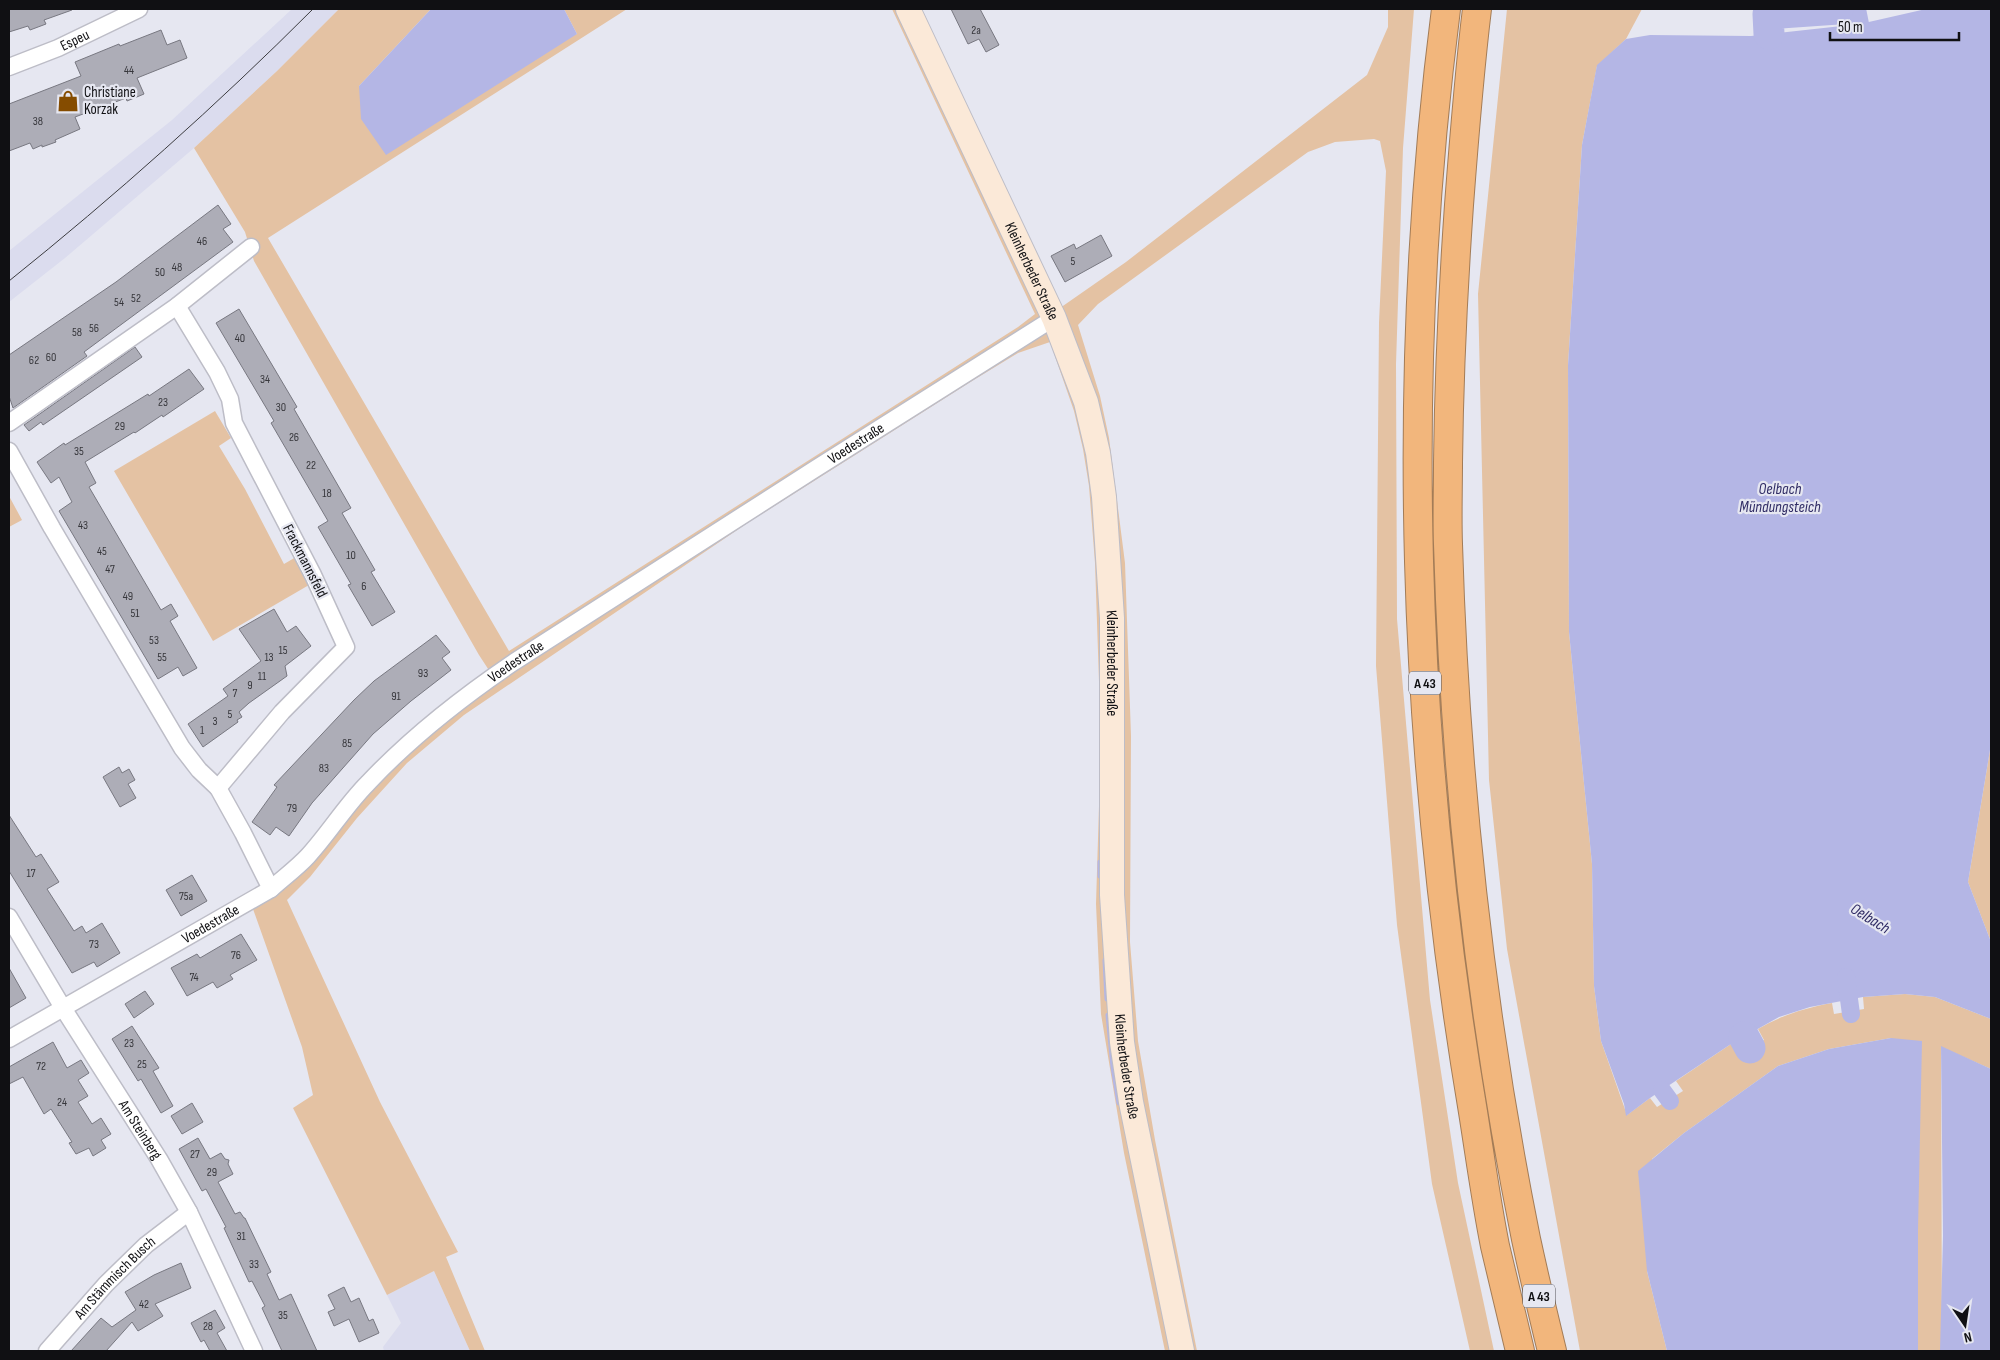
<svg xmlns="http://www.w3.org/2000/svg" width="2000" height="1360" font-family="'Sofia Sans Condensed',sans-serif">
	<style>
		.built { fill: #dbdcee }
		.green { fill: #e4c2a3 }
		.water { fill: #b4b6e5 }
		.lines { fill: none; stroke-linecap: round; stroke-linejoin: round }
		.stream { stroke: #b4b6e5; stroke-width: 5 }
		.canal { stroke: #b4b6e5; stroke-width: 18 }
		.river { stroke: #b4b6e5; stroke-width: 31 }
		.building { fill: #adadb7; stroke: #787881 }
		.street-casing { stroke: #bdbdc7; stroke-width: 19 }
		.secondary-casing { stroke: #bdbdc7; stroke-width: 26 }
		.highway-casing { stroke: #a37c57; stroke-width: 30 }
		.street { stroke: #fff; stroke-width: 16 }
		.secondary { stroke: #fbe9d8; stroke-width: 24 }
		.highway { stroke: #f2b67c; stroke-width: 28 }
		.tram { stroke: #3c3c40; stroke-width: 1 }
		.labels { text-anchor: middle; dominant-baseline: central; stroke-width: 4.5; stroke-linejoin: round; paint-order: stroke }
		.number-label { font-size: 12px; fill: #37373c }
		.shield { fill: #e6e7f1; stroke: #505056; stroke-width: 1 }
		.shield-label { font-size: 14px; font-weight: bold; fill: #101013 }
		.street-label { font-size: 15px; fill: #101013; stroke: #e6e7f1 }
		.poi-label { font-size: 15px; fill: #101013; stroke: #e6e7f1; text-anchor: start }
		.water-label { font-size: 16px; font-style: italic; fill: #302c65; stroke: #e6e7f1 }
	</style>
	<rect width="100%" height="100%" fill="#e6e7f1"/>
	<path class="built" d="M 292,9 L 339,9 L 277,71 L 194,148 L 65,258 L 9,302 L 9,251 L 172,120 Z
		M 434,1271 L 470,1351 L 384,1351 L 383,1347 L 401,1323 L 387,1295 Z"/>
	<path class="green" d="M 339,9 L 431,9 L 359,86 L 577,34 L 564,9 L 627,9 L 268,238 L 509,651 L 1018,327 L 1035,314 L 892,9 L 917,9 L 1060,308 L 1126,262 L 1367,75 L 1388,27 L 1388,9 L 1414,9 L 1403,148 L 1396,364 L 1397,619 L 1430,1000 L 1458,1183 L 1494,1351 L 1470,1351 L 1432,1184 L 1397,925 L 1376,666 L 1379,323 L 1386,171 L 1380,141 L 1374,139 L 1335,142 L 1308,152 L 1098,304 L 1078,325 L 1100,396 L 1109,438 L 1125,563 L 1131,736 L 1130,942 L 1138,1041 L 1155,1140 L 1197,1351 L 1165,1351 L 1124,1153 L 1101,1014 L 1096,904 L 1101,741 L 1095,563 L 1089,486 L 1083,449 L 1074,411 L 1050,342 L 1018,353 L 972,381 L 746,524 L 464,715 L 407,763 L 357,818 L 310,877 L 287,900 L 380,1102 L 458,1252 L 446,1257 L 485,1351 L 470,1351 L 434,1271 L 387,1295 L 293,1108 L 313,1095 L 302,1047 L 253,909 L 274,897 L 293,882 L 374,786 L 434,729 L 496,681 L 479,655 L 254,261 L 245,232 L 194,148 L 277,71 Z
		M 1507,9 L 1642,9 L 1626,39 L 1597,66 L 1582,145 L 1568,365 L 1569,632 L 1592,864 L 1594,986 L 1601,1041 L 1627,1115 L 1650,1098 L 1657,1107 L 1683,1091 L 1676,1081 L 1731,1044 L 1737,1055 L 1764,1040 L 1758,1029 C 1782,1015 1805,1008 1832,1003 L 1834,1014 L 1864,1009 L 1863,997 L 1905,994 L 1935,997 L 1991,1019 L 1991,1069 L 1941,1047 L 1942,1351 L 1918,1351 L 1918,1230 L 1891,1038 L 1829,1049 L 1778,1066 L 1684,1133 L 1652,1159 L 1647,1271 L 1667,1351 L 1580,1351 L 1507,949 L 1489,780 L 1478,294 Z
		M 215,411 L 231,438 L 219,446 L 245,489 L 284,564 L 296,557 L 309,585 L 213,641 L 114,471 Z
		M 9,496 L 22,520 L 9,527 Z
		M 1991,744 L 1991,942 L 1968,882 Z"/>
	<path class="water" d="M 431,9 L 564,9 L 577,34 L 386,155 L 361,119 L 359,86 Z
		M 1926,9 L 1991,9 L 1991,744 L 1968,882 L 1991,942 L 1991,1019 L 1935,997 L 1905,994 L 1863,997 L 1810,1007 L 1779,1017 L 1731,1044 L 1650,1098 L 1626,1116 L 1624,1104 L 1601,1041 L 1594,986 L 1592,864 L 1569,632 L 1568,365 L 1582,145 L 1597,65 L 1626,39 L 1650,35 L 1751,36 L 1769,34 L 1860,24 Z
		M 1891,1038 L 1922,1041 L 1918,1230 L 1918,1351 L 1667,1351 L 1647,1271 L 1638,1171 L 1684,1133 L 1778,1066 L 1829,1049 Z
		M 1941,1046 L 1991,1069 L 1991,1351 L 1940,1351 L 1943,1236 Z"/>
	<g class="lines">
		<path class="stream" d="M 1100,876 L 1100,862
			M 1105,960 L 1107,999
			M 1108,1015 L 1113,1067 L 1119,1103"/>
		<path class="canal" d="M 1857,9 L 1860,24
			M 1846,977 L 1851,1014
			M 1662,1090 L 1670,1101"/>
		<path class="river" d="M 1769,34 L 1768,14 L 1838,9
			M 1744,1037 L 1750,1048"/>
	</g>
	<path class="building" d="M 9,9 L 71,9 L 72,10 L 44,20 L 46,24 L 30,30 L 28,26 L 9,32 Z
		M 951,9 L 980,9 L 999,45 L 986,52 L 979,39 L 968,44 Z
		M 161,30 L 167,45 L 180,40 L 187,58 L 137,78 L 144,94 L 127,101 L 126,98 L 75,117 L 80,129 L 55,140 L 56,142 L 42,147 L 42,145 L 33,149 L 30,143 L 9,151 L 9,104 L 81,76 L 75,62 L 119,44 L 120,46 Z
		M 218,205 L 231,224 L 223,229 L 233,242 L 84,352 L 87,356 L 13,408 L 9,396 L 9,355 L 116,282 Z
		M 1101,235 L 1112,256 L 1065,282 L 1051,256 L 1074,244 L 1076,249 Z
		M 239,309 L 297,407 L 294,409 L 351,508 L 342,513 L 375,570 L 371,572 L 395,612 L 372,626 L 348,585 L 351,584 L 318,527 L 328,521 L 271,423 L 274,421 L 216,323 Z
		M 135,347 L 142,357 L 43,425 L 41,422 L 29,431 L 24,425 Z
		M 189,369 L 204,389 L 163,417 L 162,415 L 135,433 L 134,432 L 85,462 L 96,483 L 89,487 L 161,610 L 171,604 L 178,616 L 170,621 L 197,668 L 183,676 L 178,667 L 158,679 L 59,511 L 72,502 L 59,477 L 51,483 L 37,462 L 64,443 L 65,445 L 148,394 L 149,396 Z
		M 274,609 L 287,632 L 296,626 L 311,646 L 285,666 L 287,676 L 249,703 L 239,712 L 242,717 L 237,720 L 238,722 L 203,747 L 188,724 L 228,696 L 223,689 L 261,661 L 239,629 Z
		M 436,635 L 450,652 L 442,658 L 451,670 L 411,701 L 373,734 L 312,803 L 289,836 L 276,827 L 270,835 L 252,822 L 277,787 L 274,785 L 354,700 L 374,681 Z
		M 119,767 L 122,773 L 129,769 L 135,780 L 128,784 L 136,798 L 120,807 L 103,777 Z
		M 9,815 L 36,857 L 41,854 L 59,882 L 47,889 L 74,931 L 82,926 L 86,933 L 102,923 L 120,953 L 97,967 L 94,962 L 72,973 L 9,871 Z
		M 192,875 L 207,901 L 181,916 L 166,890 Z
		M 241,934 L 257,960 L 230,975 L 233,979 L 217,988 L 213,982 L 187,996 L 171,968 L 197,954 L 200,958 Z
		M 9,968 L 26,998 L 9,1008 Z
		M 145,991 L 154,1004 L 134,1018 L 125,1004 Z
		M 132,1026 L 159,1068 L 153,1071 L 173,1106 L 161,1113 L 141,1079 L 138,1081 L 112,1039 Z
		M 53,1042 L 67,1068 L 81,1060 L 89,1073 L 78,1080 L 88,1096 L 78,1102 L 92,1124 L 101,1118 L 111,1134 L 101,1140 L 106,1148 L 93,1156 L 89,1148 L 76,1154 L 69,1143 L 72,1142 L 51,1109 L 44,1114 L 23,1077 L 9,1084 L 9,1067 Z
		M 192,1103 L 203,1122 L 182,1134 L 171,1116 Z
		M 198,1138 L 210,1159 L 221,1153 L 225,1159 L 229,1160 L 228,1164 L 233,1174 L 218,1182 L 235,1214 L 240,1212 L 244,1218 L 245,1218 L 271,1272 L 267,1274 L 279,1300 L 291,1294 L 317,1351 L 282,1351 L 262,1308 L 265,1306 L 252,1281 L 249,1282 L 224,1228 L 226,1227 L 206,1189 L 202,1191 L 179,1149 Z
		M 181,1263 L 191,1288 L 155,1304 L 163,1316 L 138,1331 L 132,1322 L 106,1351 L 71,1351 L 101,1318 L 112,1327 L 136,1310 L 125,1292 L 154,1275 Z
		M 344,1287 L 351,1302 L 359,1298 L 369,1321 L 373,1319 L 379,1333 L 359,1342 L 349,1319 L 334,1326 L 328,1312 L 335,1309 L 328,1295 Z
		M 215,1310 L 225,1328 L 217,1333 L 227,1351 L 210,1351 L 204,1340 L 201,1342 L 191,1323 Z"/>
	<g class="lines">
		<g class="street-casing">
			<g id="street">
				<path id="s1" d="M 9,67 L 58,48 L 139,9"/>
				<path d="M 9,423 L 177,306 L 251,247"/>
				<path d="M 9,451 L 52,528 L 182,748 L 199,770 L 218,788 L 282,712 L 346,647 L 313,575 L 234,423 L 230,399 L 217,372 L 177,306"/>
				<path d="M 218,788 L 243,833 L 271,889"/>
				<path id="s2" d="M 9,917 L 63,1008 L 159,1159 L 189,1212 L 254,1351"/>
				<path id="s3" d="M 9,1039 L 271,889 C 283,878 297,868 308,856 C 329,833 346,805 368,783 C 412,736 461,698 514,662 L 815,469 L 1054,318"/>
				<path id="s4" d="M 47,1351 L 106,1284 L 146,1245 L 189,1212"/>
			</g>
		</g>
		<g class="secondary-casing">
			<g id="secondary">
				<path id="s5" d="M 908,9 L 1054,318 L 1086,402 L 1098,453 L 1104,497 L 1112,618 L 1112,895 L 1122,1042 L 1131,1102 L 1182,1351"/>
			</g>
		</g>
		<g class="highway-casing">
			<path id="highway" d="M 1446,9 C 1399,374 1412,749 1473,1112 C 1480,1156 1486,1201 1495,1246 C 1503,1281 1512,1316 1520,1351
				M 1477,9 C 1469,74 1464,139 1459,205 C 1453,291 1449,376 1448,463 C 1448,490 1447,517 1448,544 C 1455,777 1480,1011 1526,1239 C 1534,1276 1543,1314 1552,1351"/>
		</g>
		<use href="#street" class="street"/>
		<use href="#secondary" class="secondary"/>
		<use href="#highway" class="highway"/>
		<path class="tram" d="M 9,281 C 115,196 217,105 313,9"/>
	</g>
	<defs>
		<g id="shop-bare" transform="scale(1.725)"><path d="M-5-2.5h2.3a2.7 3.5 0 0 1 5.4 0H5L5.5 6h-11ZM-1.5-2.5h3a1.5 2.3 0 0 0-3 0Z" fill="#854c00" stroke="#e6e7f1" stroke-width="2.5" paint-order="stroke"/></g>
	</defs>
	<g fill-rule="evenodd">
		<use href="#shop-bare" x="68" y="101"/>
	</g>
	<g class="labels">
		<g class="number-label">
			<text x="976" y="30">2a</text>
			<text x="129" y="70">44</text>
			<text x="38" y="121">38</text>
			<text x="202" y="241">46</text>
			<text x="1073" y="261">5</text>
			<text x="177" y="267">48</text>
			<text x="160" y="272">50</text>
			<text x="136" y="298">52</text>
			<text x="119" y="302">54</text>
			<text x="94" y="328">56</text>
			<text x="77" y="332">58</text>
			<text x="240" y="338">40</text>
			<text x="51" y="357">60</text>
			<text x="34" y="360">62</text>
			<text x="265" y="379">34</text>
			<text x="163" y="402">23</text>
			<text x="281" y="407">30</text>
			<text x="120" y="426">29</text>
			<text x="294" y="437">26</text>
			<text x="79" y="451">35</text>
			<text x="311" y="465">22</text>
			<text x="327" y="493">18</text>
			<text x="83" y="525">43</text>
			<text x="102" y="551">45</text>
			<text x="351" y="555">10</text>
			<text x="110" y="569">47</text>
			<text x="364" y="586">6</text>
			<text x="128" y="596">49</text>
			<text x="135" y="613">51</text>
			<text x="154" y="640">53</text>
			<text x="283" y="650">15</text>
			<text x="162" y="657">55</text>
			<text x="269" y="657">13</text>
			<text x="423" y="673">93</text>
			<text x="262" y="676">11</text>
			<text x="250" y="685">9</text>
			<text x="235" y="693">7</text>
			<text x="396" y="696">91</text>
			<text x="230" y="714">5</text>
			<text x="215" y="721">3</text>
			<text x="202" y="730">1</text>
			<text x="347" y="743">85</text>
			<text x="324" y="768">83</text>
			<text x="292" y="808">79</text>
			<text x="31" y="873">17</text>
			<text x="186" y="896">75a</text>
			<text x="94" y="944">73</text>
			<text x="236" y="955">76</text>
			<text x="194" y="977">74</text>
			<text x="129" y="1043">23</text>
			<text x="142" y="1064">25</text>
			<text x="41" y="1066">72</text>
			<text x="62" y="1102">24</text>
			<text x="195" y="1154">27</text>
			<text x="212" y="1172">29</text>
			<text x="241" y="1236">31</text>
			<text x="254" y="1264">33</text>
			<text x="144" y="1304">42</text>
			<text x="283" y="1315">35</text>
			<text x="208" y="1326">28</text>
		</g>
		<g class="shield">
			<rect x="1409" y="671.5" width="32" height="23" rx="4"/>
			<rect x="1523" y="1284.5" width="32" height="23" rx="4"/>
		</g>
		<g class="shield-label">
			<text x="1425" y="683">A 43</text>
			<text x="1539" y="1296">A 43</text>
		</g>
		<g class="street-label">
			<text stroke="none"><textPath href="#s1" startOffset="71">Espeu</textPath></text>
			<text stroke="none"><textPath href="#s5" startOffset="290">Kleinherbeder Straße</textPath></text>
			<text stroke="none"><textPath href="#s3" startOffset="1042">Voedestraße</textPath></text>
			<text transform="translate(305 561) rotate(63)">Frackmannsfeld</text>
			<text stroke="none"><textPath href="#s3" startOffset="638">Voedestraße</textPath></text>
			<text stroke="none"><textPath href="#s5" startOffset="695">Kleinherbeder Straße</textPath></text>
			<text stroke="none"><textPath href="#s3" startOffset="232">Voedestraße</textPath></text>
			<text stroke="none"><textPath href="#s5" startOffset="1099">Kleinherbeder Straße</textPath></text>
			<text stroke="none"><textPath href="#s2" startOffset="250">Am Steinberg</textPath></text>
			<text stroke="none"><textPath href="#s4" startOffset="100">Am Stämmisch Busch</textPath></text>
		</g>
		<g class="poi-label">
			<text x="84" y="92">Christiane<tspan x="84" dy="17">Korzak</tspan></text>
		</g>
		<g class="water-label">
			<text x="1780" y="489">Oelbach<tspan x="1780" dy="18">Mündungsteich</tspan></text>
			<text transform="translate(1870 919) rotate(32)">Oelbach</text>
		</g>
	</g>
	<rect width="2000" height="1360" fill="none" stroke="#101013" stroke-width="20"/>
	<g transform="translate(1965 1325) rotate(167)" stroke="#e6e7f1" stroke-width="4" paint-order="stroke">
	<path d="M0-4L9 19L0 12L-9 19Z" fill="#101013"/>
	<text y="-8" font-size="14" font-weight="bold" text-anchor="middle" fill="#101013">N</text>
	</g>
	<path d="M1830 32v8h129v-8" fill="none" stroke="#101013" stroke-width="2.5"/>
	<text x="1838" y="32" font-size="15" fill="#101013" stroke="#e6e7f1" stroke-width="4" paint-order="stroke">50 m</text>
</svg>
